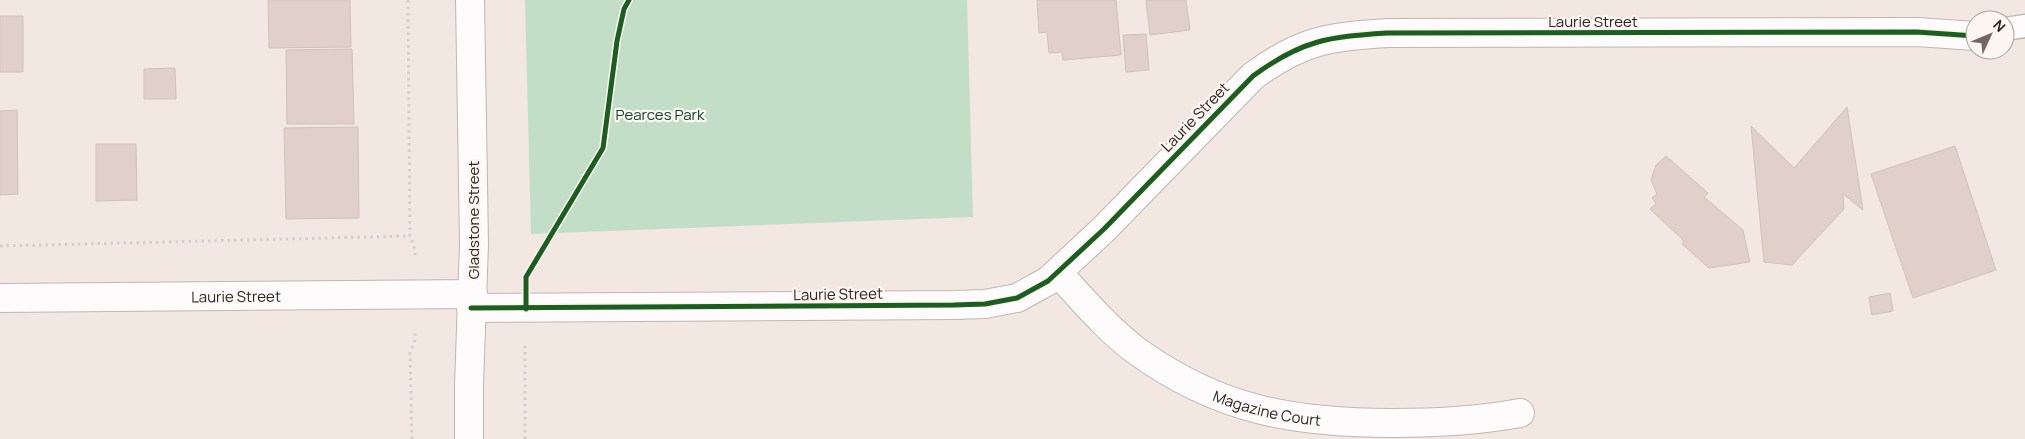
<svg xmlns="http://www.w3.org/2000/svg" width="2025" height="439" font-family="Manrope,sans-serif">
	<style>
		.green { fill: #c2dec6 }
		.building { fill: #e1d0c9; stroke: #cec2bd }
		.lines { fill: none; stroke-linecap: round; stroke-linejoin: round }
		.service-casing { stroke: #c2b6b0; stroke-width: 25 }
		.minor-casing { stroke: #c2b6b0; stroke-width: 30 }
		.path { stroke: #d4cfce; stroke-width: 3; stroke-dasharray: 2.5 4; stroke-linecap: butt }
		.service { stroke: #fdfbfb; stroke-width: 22 }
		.minor { stroke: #fdfbfb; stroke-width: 28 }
		.cycleway-casing { stroke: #fcf5f1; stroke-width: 8 }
		.cycleway { stroke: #1b5e20; stroke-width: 5 }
		.labels { text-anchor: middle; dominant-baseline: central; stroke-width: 4.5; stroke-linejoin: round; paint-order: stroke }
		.street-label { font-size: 15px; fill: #2f221c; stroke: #fcf5f1 }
		.park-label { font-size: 15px; fill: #0f462a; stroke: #fcf5f1 }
	</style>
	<rect width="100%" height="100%" fill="#f3e7e2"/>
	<path class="green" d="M 525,0 L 967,0 L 973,217 L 531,234 Z"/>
	<path class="building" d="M 268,0 L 350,0 L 351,47 L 269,48 Z
		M 1037,0 L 1116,0 L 1121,55 L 1063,60 L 1062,52 L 1049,53 L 1047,32 L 1039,33 Z
		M 1146,0 L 1186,0 L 1190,30 L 1150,35 Z
		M 0,16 L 23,16 L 23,72 L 0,72 Z
		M 1146,34 L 1149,70 L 1126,72 L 1123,35 Z
		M 352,49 L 354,124 L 287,124 L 286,50 Z
		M 175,68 L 176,99 L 144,99 L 144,69 Z
		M 1847,107 L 1863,210 L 1843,194 L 1844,209 L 1792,265 L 1764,262 L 1751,126 L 1794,168 Z
		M 17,110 L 18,194 L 0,195 L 0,111 Z
		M 358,127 L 359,218 L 286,219 L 284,128 Z
		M 96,144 L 136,144 L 137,200 L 96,201 Z
		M 1955,146 L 1996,270 L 1913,298 L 1871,174 Z
		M 1666,156 L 1708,193 L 1704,197 L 1743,230 L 1750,262 L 1709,268 L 1682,244 L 1684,241 L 1650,209 L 1656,204 L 1652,198 L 1657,194 L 1651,180 L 1656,165 Z
		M 1890,293 L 1893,311 L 1872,315 L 1869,297 Z"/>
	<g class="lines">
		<g class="service-casing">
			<path id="service" d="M 2005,29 L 2025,26"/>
		</g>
		<g class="minor-casing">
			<g id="minor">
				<path id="s1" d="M 1058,273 C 1083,300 1108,330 1138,352 C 1219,410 1294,423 1392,423 C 1436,423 1477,421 1520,413"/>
				<path id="s2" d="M 0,298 L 473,294"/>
				<path d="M 471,308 L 954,305 L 985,304 L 1017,298 L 1048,281 L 1104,229 L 1253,76 C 1302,40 1328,37 1387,33 L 1917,32 L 1975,36"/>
				<path d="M 469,439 L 469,385 L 474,244 L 470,0"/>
			</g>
		</g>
		<path class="path" d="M 408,0 L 410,236 L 415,250 L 415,258
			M 0,246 L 410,236
			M 412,439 L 410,353 L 415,340 L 415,330
			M 525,439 L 525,344"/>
		<use href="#service" class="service"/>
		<use href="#minor" class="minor"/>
		<g class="cycleway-casing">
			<path id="cycleway" d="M 471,308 L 954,305 L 985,304 L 1017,298 L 1048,281 L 1104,229 L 1253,76 C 1302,40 1328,37 1387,33 L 1917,32 L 1975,36
				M 526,309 L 526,277 L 603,148 L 617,41 L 624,9 L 629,0"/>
		</g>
		<use href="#cycleway" class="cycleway"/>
	</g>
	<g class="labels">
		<g class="street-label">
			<text x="1593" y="21">Laurie Street</text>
			<text transform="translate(1195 117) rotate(-46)">Laurie Street</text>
			<text transform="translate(473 220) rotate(-90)">Gladstone Street</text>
			<text transform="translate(838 294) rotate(-1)">Laurie Street</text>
			<text stroke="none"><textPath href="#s2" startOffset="236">Laurie Street</textPath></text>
			<text stroke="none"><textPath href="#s1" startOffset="255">Magazine Court</textPath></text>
		</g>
		<g class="park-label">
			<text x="660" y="114">Pearces Park</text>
		</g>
	</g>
	<g transform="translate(1990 35) rotate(46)"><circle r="24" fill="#fcf5f1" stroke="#aaa19c"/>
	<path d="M0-4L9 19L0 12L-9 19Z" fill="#746761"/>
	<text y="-8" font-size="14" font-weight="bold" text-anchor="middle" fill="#2f221c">N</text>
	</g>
</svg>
